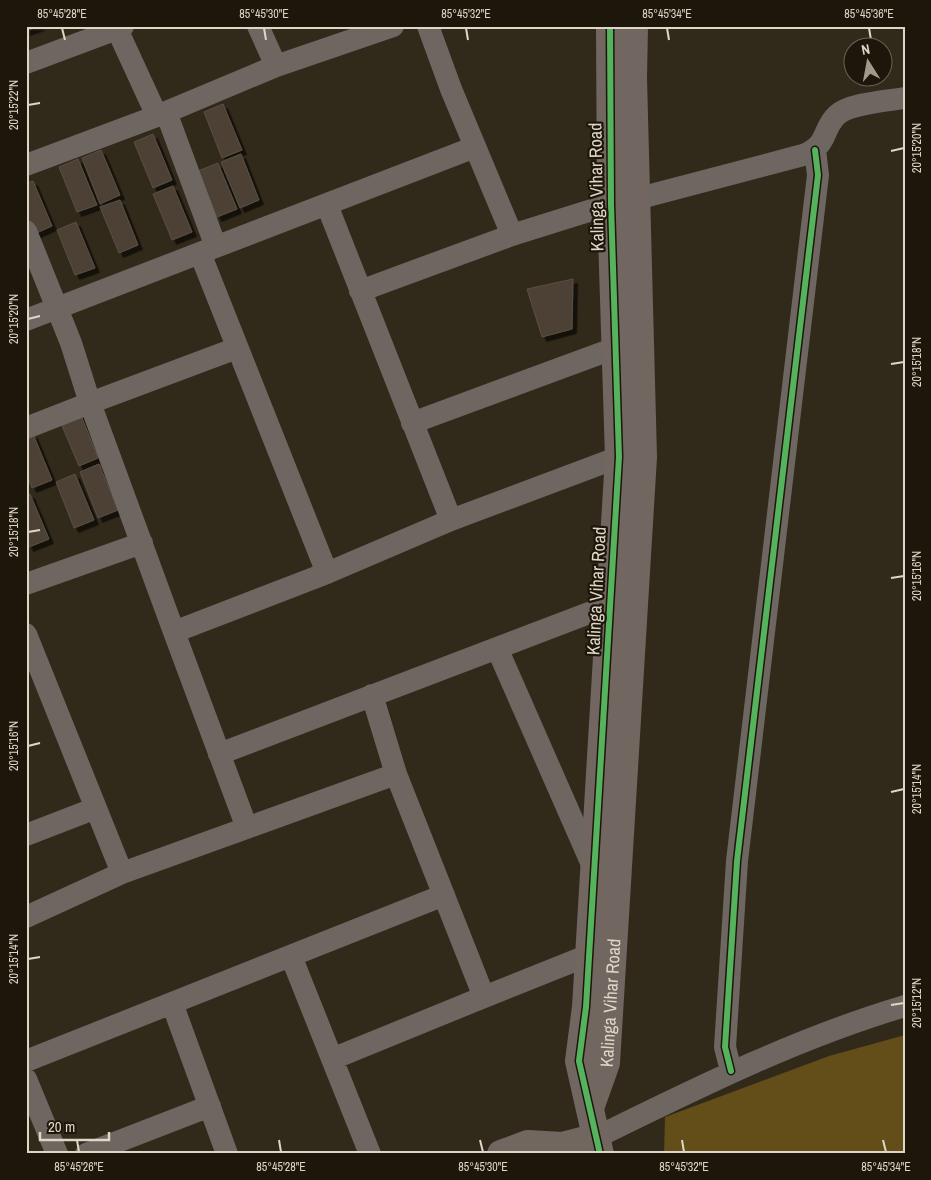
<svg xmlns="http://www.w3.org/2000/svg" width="931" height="1180" font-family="'Archivo Narrow',sans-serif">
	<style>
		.forest { fill: #634d18 }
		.building { fill: #4e4135; stroke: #584f45; filter: url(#shadow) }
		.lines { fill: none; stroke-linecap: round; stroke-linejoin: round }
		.street { stroke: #6e6661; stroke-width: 22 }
		.secondary { stroke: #726661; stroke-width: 28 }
		.cycleway-casing { stroke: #1d170b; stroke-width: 9 }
		.cycleway { stroke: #56b35d; stroke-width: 6 }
		.ticks { fill: none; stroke: #ded6c6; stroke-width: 2 }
		.labels { text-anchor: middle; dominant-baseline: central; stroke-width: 4.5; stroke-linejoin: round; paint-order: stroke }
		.street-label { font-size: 18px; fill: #ded6c6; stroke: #1d170b }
		.neatline { fill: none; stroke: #ded6c6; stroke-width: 2 }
		.ticks-label { font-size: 12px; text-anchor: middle; fill: #ded6c6 }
	</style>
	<defs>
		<filter id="shadow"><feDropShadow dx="4.5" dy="4.5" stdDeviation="0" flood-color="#0009"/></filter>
	</defs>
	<rect width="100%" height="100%" fill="#312a1b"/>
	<path class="forest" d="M 905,1035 L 905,1154 L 664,1154 L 665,1117 L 829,1056 Z"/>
	<path class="building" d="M 26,26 L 40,26 L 26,31 Z
		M 223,104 L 242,150 L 222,158 L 204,112 Z
		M 153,134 L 172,180 L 153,188 L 134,142 Z
		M 101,150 L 120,195 L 100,204 L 82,158 Z
		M 241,154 L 259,200 L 240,208 L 221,162 Z
		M 78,159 L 97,205 L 77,212 L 59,167 Z
		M 218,163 L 237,209 L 217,217 L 198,171 Z
		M 33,181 L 52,226 L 32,235 L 26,221 L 26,183 Z
		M 173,186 L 192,232 L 172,240 L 153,194 Z
		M 120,200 L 138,245 L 119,253 L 100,207 Z
		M 76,222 L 95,268 L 75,275 L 57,230 Z
		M 573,279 L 572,329 L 542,337 L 527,289 Z
		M 80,413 L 98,458 L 79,466 L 60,421 Z
		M 33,434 L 52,480 L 32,488 L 26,473 L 26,437 Z
		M 99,464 L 118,510 L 98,518 L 80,472 Z
		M 75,474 L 94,520 L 74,528 L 56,482 Z
		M 30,494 L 49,539 L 29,547 L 26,540 L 26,495 Z"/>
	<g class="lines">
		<path class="street" d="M 123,26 L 117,29 L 157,116 L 276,66 L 258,26
			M 428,26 L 451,89 L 512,235 L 611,204
			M 26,63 L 117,29 L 116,26
			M 276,66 L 393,26
			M 166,112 L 216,247
			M 26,165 L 157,116
			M 636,199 L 803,155 C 830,144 821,130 837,115 C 850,103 887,101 905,98
			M 327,205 L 451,520
			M 26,231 L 71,343 L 90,403 L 26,428
			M 200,253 L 327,573
			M 360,291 L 512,235
			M 26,320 L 475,147
			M 237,348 L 90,403 L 174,632 L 327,573 L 451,520 L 619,457
			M 412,423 L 615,348
			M 26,584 L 142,543
			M 174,632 L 247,828
			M 26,634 L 122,873
			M 497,648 L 594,869
			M 372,695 L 396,774
			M 219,754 L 610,605
			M 26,835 L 96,808
			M 26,917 L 122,873 L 396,774 L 484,997 L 589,955
			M 291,956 L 370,1154
			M 172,1003 L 227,1154
			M 332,1059 L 484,997
			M 26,1061 L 444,895
			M 731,1071 L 725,1047 L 737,861 L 818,175 L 815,150
			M 26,1079 L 57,1154
			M 597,1137 C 697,1088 797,1038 905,1006
			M 86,1154 L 210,1106"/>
		<g class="secondary">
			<path id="s1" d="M 590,1108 L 606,1063 L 643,457 L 633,78 L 634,26"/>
			<path d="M 501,1154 L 528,1144 L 562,1146 L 597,1137"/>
			<path d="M 600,1154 L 579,1061 L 586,1007 L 619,457 L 611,204 L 610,26"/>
		</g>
		<g class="cycleway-casing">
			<path id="cycleway" d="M 731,1071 L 725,1047 L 737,861 L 818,175 L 815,150
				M 600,1154 L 579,1061 L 586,1007 L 619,457 L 611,204 L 610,26"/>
		</g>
		<use href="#cycleway" class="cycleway"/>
	</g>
	<path class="ticks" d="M 62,28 L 65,40M 264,28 L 266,40M 466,28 L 468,40M 667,28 L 669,40M 869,28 L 871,40M 28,105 L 40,103M 891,151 L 904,148M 28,319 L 40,316M 891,364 L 904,362M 28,532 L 40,530M 891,578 L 904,576M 28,746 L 40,743M 891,792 L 904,789M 28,959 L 40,957M 891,1005 L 904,1003M 77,1140 L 79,1152M 279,1140 L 281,1152M 480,1140 L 483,1152M 682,1140 L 684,1152M 883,1140 L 886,1152"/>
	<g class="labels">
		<g class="street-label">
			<text transform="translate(596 187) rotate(-91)">Kalinga Vihar Road</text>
			<text transform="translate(596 591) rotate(-87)">Kalinga Vihar Road</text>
			<text stroke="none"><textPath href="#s1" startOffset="108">Kalinga Vihar Road</textPath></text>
		</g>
	</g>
	<rect width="931" height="1180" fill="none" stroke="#1d170b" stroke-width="55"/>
	<g transform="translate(868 62) rotate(349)"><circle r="24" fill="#1d170b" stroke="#6a6356"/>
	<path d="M0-4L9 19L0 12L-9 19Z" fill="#a19a8a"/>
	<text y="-8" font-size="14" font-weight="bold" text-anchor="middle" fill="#ded6c6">N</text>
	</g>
	<path d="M40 1132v8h69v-8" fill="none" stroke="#ded6c6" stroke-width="2.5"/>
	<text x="48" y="1132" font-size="15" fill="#ded6c6" stroke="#1d170b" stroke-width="4" paint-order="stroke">20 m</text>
	<rect x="28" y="28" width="876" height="1124" class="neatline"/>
	<g class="ticks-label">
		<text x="62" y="18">85°45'28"E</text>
		<text x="264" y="18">85°45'30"E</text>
		<text x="466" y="18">85°45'32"E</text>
		<text x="667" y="18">85°45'34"E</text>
		<text x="869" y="18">85°45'36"E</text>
		<text transform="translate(14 105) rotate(-90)" y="4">20°15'22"N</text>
		<text transform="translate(917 148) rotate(-90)" y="4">20°15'20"N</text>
		<text transform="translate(14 319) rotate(-90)" y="4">20°15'20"N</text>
		<text transform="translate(917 362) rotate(-90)" y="4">20°15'18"N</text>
		<text transform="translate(14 532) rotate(-90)" y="4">20°15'18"N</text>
		<text transform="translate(917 576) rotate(-90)" y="4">20°15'16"N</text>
		<text transform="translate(14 746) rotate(-90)" y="4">20°15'16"N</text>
		<text transform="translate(917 789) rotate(-90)" y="4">20°15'14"N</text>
		<text transform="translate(14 959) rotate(-90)" y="4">20°15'14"N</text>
		<text transform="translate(917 1003) rotate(-90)" y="4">20°15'12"N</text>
		<text x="79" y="1171">85°45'26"E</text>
		<text x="281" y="1171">85°45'28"E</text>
		<text x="483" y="1171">85°45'30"E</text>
		<text x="684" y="1171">85°45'32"E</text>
		<text x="886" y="1171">85°45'34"E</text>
	</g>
</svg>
